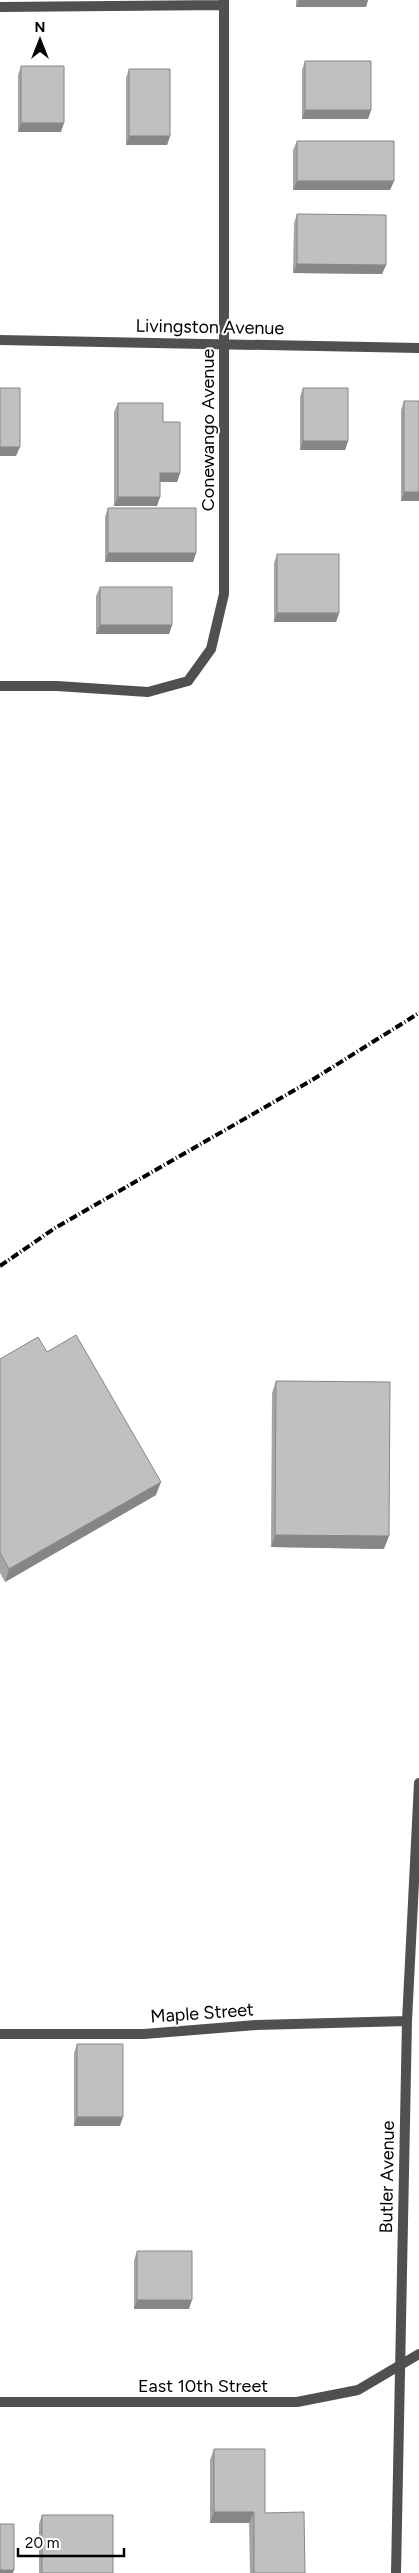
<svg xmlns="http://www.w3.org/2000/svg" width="419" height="2573" font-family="Figtree,sans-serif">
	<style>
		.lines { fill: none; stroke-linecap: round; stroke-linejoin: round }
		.minor { stroke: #505050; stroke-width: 10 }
		.tertiary { stroke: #505050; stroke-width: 10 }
		.rail { stroke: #000; stroke-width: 4; stroke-dasharray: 8 2.5 1 2.5; stroke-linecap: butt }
		.wall { fill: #a5a5a5 }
		.shaded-wall { fill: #868686 }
		.building { fill: #c0c0c0; stroke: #868686 }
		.labels { text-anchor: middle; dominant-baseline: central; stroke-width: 4; stroke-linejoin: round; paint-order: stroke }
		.street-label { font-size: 18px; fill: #000; stroke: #fff }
	</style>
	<rect width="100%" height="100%" fill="#fff"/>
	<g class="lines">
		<path class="minor" d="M 0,7 L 224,5
			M 0,686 L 57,686 L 148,692 L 188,681 L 211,649 L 224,594 L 224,0
			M 0,2034 L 144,2034 L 256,2025 L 407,2021
			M 0,2402 L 297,2402 L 358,2390 L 419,2354
			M 396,2573 L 407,2021 L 419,1783"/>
		<path class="tertiary" d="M 0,340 L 419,348"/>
		<path class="rail" d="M 0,1266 L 55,1228 L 312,1080 L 419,1013"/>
	</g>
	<path class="wall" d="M 296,0 L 368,0 L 366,7 L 296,7 Z
		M 305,61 L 371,110 L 368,119 L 302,119 L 302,70 Z
		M 21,66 L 61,132 L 18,132 L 18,75 Z
		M 129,69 L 170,136 L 167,145 L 126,145 L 126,78 Z
		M 297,141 L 394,181 L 390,190 L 293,190 L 293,150 Z
		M 297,214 L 386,265 L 382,274 L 293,273 L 294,223 Z
		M 303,388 L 348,441 L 345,450 L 300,450 L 300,397 Z
		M 404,401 L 419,501 L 401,501 L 401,410 Z
		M 118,403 L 163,422 L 180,473 L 177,482 L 160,482 L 160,497 L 157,506 L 114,506 L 114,412 Z
		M 108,508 L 196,553 L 193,562 L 105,562 L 105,517 Z
		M 277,554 L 339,613 L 336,622 L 274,622 L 274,563 Z
		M 100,587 L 172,625 L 169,634 L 96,634 L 96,596 Z
		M 47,1352 L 156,1495 L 5,1582 L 0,1573 L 0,1359 Z
		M 276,1381 L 384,1549 L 271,1547 L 272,1393 Z
		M 77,2044 L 120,2126 L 74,2126 L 74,2053 Z
		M 137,2251 L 189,2309 L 134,2309 L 134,2260 Z
		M 214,2449 L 265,2513 L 305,2573 L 250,2573 L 249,2523 L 210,2523 L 210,2460 Z
		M 42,2515 L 113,2573 L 39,2573 L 39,2524 Z"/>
	<path class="shaded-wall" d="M 299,0 L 368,0 L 366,7 L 296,7 Z
		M 305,110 L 371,110 L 368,119 L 302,119 Z
		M 21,123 L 64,123 L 61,132 L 18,132 Z
		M 129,136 L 170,136 L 167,145 L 126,145 Z
		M 297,181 L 394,181 L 390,190 L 293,190 Z
		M 297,264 L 386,265 L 382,274 L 293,273 Z
		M 303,441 L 348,441 L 345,450 L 300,450 Z
		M 0,447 L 20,447 L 16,456 L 0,456 Z
		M 160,473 L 180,473 L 177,482 L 157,482 Z
		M 404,492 L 419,492 L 419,501 L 401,501 Z
		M 118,497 L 160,497 L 157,506 L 114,506 Z
		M 108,553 L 196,553 L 193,562 L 105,562 Z
		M 277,613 L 339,613 L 336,622 L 274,622 Z
		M 100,625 L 172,625 L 169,634 L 96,634 Z
		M 161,1482 L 156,1495 L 5,1582 L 9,1569 Z
		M 275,1535 L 389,1536 L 384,1549 L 271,1547 Z
		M 77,2117 L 123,2117 L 120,2126 L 74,2126 Z
		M 137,2300 L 192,2300 L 189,2309 L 134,2309 Z
		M 214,2512 L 254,2512 L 249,2523 L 210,2523 Z
		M 0,2570 L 14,2570 L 13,2573 L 0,2573 Z"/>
	<path class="building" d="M 305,61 L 371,61 L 371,110 L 305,110 Z
		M 21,66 L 64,66 L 64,123 L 21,123 Z
		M 129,69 L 170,69 L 170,136 L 129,136 Z
		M 297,141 L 394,141 L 394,181 L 297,181 Z
		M 297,214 L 386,215 L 386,265 L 297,264 Z
		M 0,388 L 20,388 L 20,447 L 0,447 Z
		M 303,388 L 348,388 L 348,441 L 303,441 Z
		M 404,401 L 419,401 L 419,492 L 404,492 Z
		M 118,403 L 163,403 L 163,422 L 180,422 L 180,473 L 160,473 L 160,497 L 118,497 Z
		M 108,508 L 196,508 L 196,553 L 108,553 Z
		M 277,554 L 339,554 L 339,613 L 277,613 Z
		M 100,587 L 172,587 L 172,625 L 100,625 Z
		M 76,1335 L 161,1482 L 9,1569 L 0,1553 L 0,1359 L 38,1337 L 47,1352 Z
		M 276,1381 L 390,1382 L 389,1536 L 275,1535 Z
		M 77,2044 L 123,2044 L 123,2117 L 77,2117 Z
		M 137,2251 L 192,2251 L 192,2300 L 137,2300 Z
		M 214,2449 L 265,2449 L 265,2513 L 304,2512 L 305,2573 L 254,2573 L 254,2512 L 214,2512 Z
		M 42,2515 L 113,2515 L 113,2573 L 42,2573 Z
		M 0,2524 L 14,2524 L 14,2570 L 0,2570 Z"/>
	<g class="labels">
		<g class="street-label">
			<text transform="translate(210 327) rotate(1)">Livingston Avenue</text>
			<text transform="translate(208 430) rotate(-90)">Conewango Avenue</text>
			<text transform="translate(202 2013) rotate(-4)">Maple Street</text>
			<text transform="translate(387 2177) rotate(-89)">Butler Avenue</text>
			<text x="203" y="2386">East 10th Street</text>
		</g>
	</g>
	<g transform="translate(40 40)" stroke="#ffffff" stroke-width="4" paint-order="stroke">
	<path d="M0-4L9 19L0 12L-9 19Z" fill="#000000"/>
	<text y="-8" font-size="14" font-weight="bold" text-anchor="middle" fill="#000000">N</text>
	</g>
	<path d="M18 2548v8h106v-8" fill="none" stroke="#000000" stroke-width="2.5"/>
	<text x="25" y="2548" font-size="15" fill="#000000" stroke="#ffffff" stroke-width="4" paint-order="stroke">20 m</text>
</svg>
